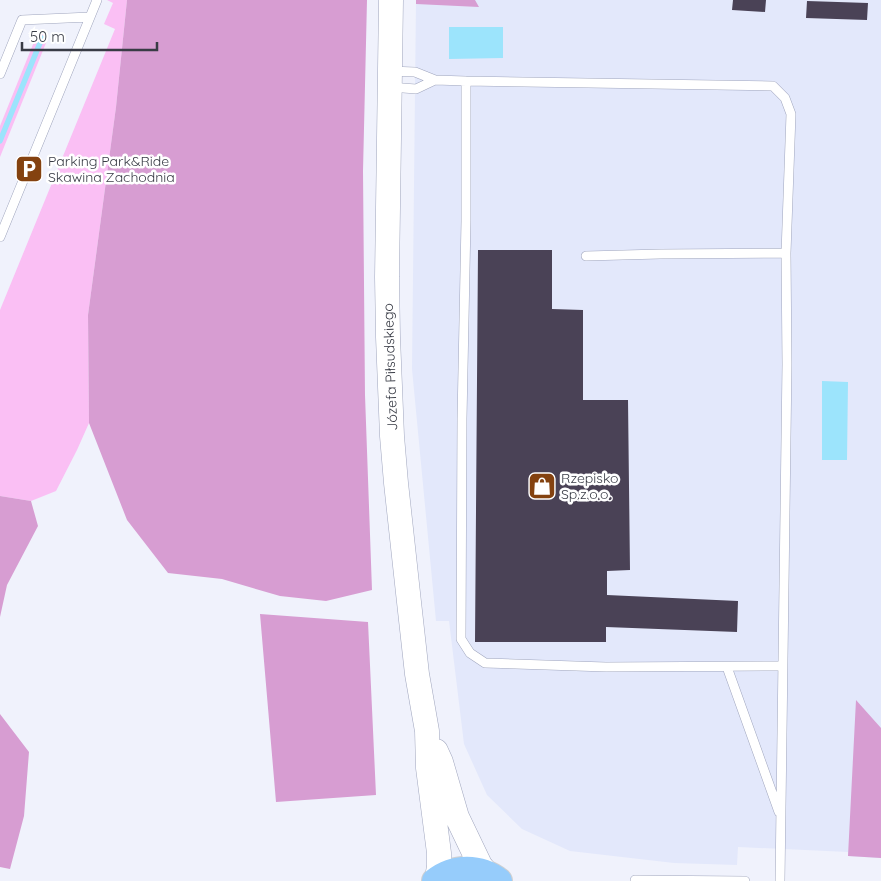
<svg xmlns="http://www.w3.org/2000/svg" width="881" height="881" font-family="Quicksand,sans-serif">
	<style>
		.built { fill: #e3e8fb }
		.green { fill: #fabff4 }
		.forest { fill: #d79dd2 }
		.water { fill: #9ce4fc }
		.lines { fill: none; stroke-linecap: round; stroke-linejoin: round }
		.stream { stroke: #9ce4fc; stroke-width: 5.5 }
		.building { fill: #4a4256 }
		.lane-casing { stroke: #a0a6be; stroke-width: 10 }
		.secondary-casing { stroke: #a0a6be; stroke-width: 25 }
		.primary-casing { stroke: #cfd0d2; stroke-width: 28 }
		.lane { stroke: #fff; stroke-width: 9 }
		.secondary { stroke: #fff; stroke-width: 24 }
		.primary { stroke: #96ccfb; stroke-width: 26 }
		.labels { text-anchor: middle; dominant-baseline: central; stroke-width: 5; stroke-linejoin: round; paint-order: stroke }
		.poi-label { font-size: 14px; fill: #383b45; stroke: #fff; text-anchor: start }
		.street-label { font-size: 14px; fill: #383b45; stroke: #fff }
	</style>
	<rect width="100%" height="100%" fill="#f0f2fc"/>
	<path class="built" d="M 416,0 L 881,0 L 881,858 L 848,856 L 848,852 L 738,847 L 737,865 L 674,863 L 570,851 L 522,829 L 487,795 L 464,744 L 449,621 L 436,621 L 412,369 Z"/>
	<path class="green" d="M 107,0 L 127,0 L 116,107 L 88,315 L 89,423 L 77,450 L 56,491 L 31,501 L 0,496 L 0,310 L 115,29 L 104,24 L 113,3 Z
		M 38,32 L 47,36 L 48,38 L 0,157 L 0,126 Z"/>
	<path class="forest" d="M 127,0 L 367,0 L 363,171 L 365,395 L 372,590 L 326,601 L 280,596 L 222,579 L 168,573 L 127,520 L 89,423 L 88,315 L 116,107 Z
		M 416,0 L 475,0 L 479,7 L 416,4 Z
		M 0,496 L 31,501 L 38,526 L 7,585 L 0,617 Z
		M 260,614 L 368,622 L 376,795 L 276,802 Z
		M 856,700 L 881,728 L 881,858 L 848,856 Z
		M 0,714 L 29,752 L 24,816 L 10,869 L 0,867 Z"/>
	<path class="water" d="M 449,27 L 503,27 L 503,58 L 449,59 Z
		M 822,381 L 848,382 L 847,460 L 822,460 Z"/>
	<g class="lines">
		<path class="stream" d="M 0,141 L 42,38"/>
	</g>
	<path class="building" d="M 733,0 L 766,0 L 765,12 L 732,10 Z
		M 807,1 L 868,3 L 867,20 L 806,18 Z
		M 478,250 L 552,250 L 552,309 L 583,310 L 583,400 L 628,400 L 630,570 L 607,571 L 607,595 L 738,601 L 737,632 L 606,627 L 606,642 L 475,642 Z"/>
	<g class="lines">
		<g class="lane-casing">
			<path id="lane" d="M 391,71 L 415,72 L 435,80 L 466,81
				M 0,74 L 22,20 L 90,17
				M 390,87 L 416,89 L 435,80
				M 0,237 L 97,0
				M 586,256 L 660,254 L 786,253
				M 727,667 L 779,812
				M 635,880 L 745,881
				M 780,881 L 787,364 L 786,253 L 791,114 L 785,98 L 773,86 L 466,81 L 466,221 L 462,419 L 461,639 L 470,653 L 485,663 L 606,667 L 782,666"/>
		</g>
		<g class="secondary-casing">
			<path id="secondary" d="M 391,0 L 387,277 L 388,337 L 392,436 L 396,483 L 409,602 L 417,674 L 427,731 L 428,768 L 439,853 L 439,866 L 437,879
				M 436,751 L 441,762 L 457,817 L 480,865 L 487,874"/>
		</g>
		<g class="primary-casing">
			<path id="primary" d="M 435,881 C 454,866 480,866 499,881"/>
		</g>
		<use href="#lane" class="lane"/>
		<use href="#secondary" class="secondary"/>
		<use href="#primary" class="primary"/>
	</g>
	<defs>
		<g id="parking-square" transform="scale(1.4375)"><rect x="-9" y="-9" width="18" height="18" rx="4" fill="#844210" stroke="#fff"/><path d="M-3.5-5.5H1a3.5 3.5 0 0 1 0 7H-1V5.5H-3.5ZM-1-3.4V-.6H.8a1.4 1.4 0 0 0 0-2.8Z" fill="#fff"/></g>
		<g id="shop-square" transform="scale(1.4375)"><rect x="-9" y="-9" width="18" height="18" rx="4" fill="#844210" stroke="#fff"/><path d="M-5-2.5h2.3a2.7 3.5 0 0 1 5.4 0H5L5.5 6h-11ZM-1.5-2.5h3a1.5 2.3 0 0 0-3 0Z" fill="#fff"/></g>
	</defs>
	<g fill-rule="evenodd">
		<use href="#parking-square" x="29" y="169"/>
		<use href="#shop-square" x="542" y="486"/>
	</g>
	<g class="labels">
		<g class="poi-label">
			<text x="48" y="161">Parking Park&amp;Ride<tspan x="48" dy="16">Skawina Zachodnia</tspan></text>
			<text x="561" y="478">Rzepisko<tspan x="561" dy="16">Sp.z.o.o.</tspan></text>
		</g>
		<g class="street-label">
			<text transform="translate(390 367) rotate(-92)">Józefa Piłsudskiego</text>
		</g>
	</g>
	<path d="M22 42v8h135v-8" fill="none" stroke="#383b45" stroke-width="2.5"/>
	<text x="30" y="42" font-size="15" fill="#383b45" stroke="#ffffff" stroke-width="4" paint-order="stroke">50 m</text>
</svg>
